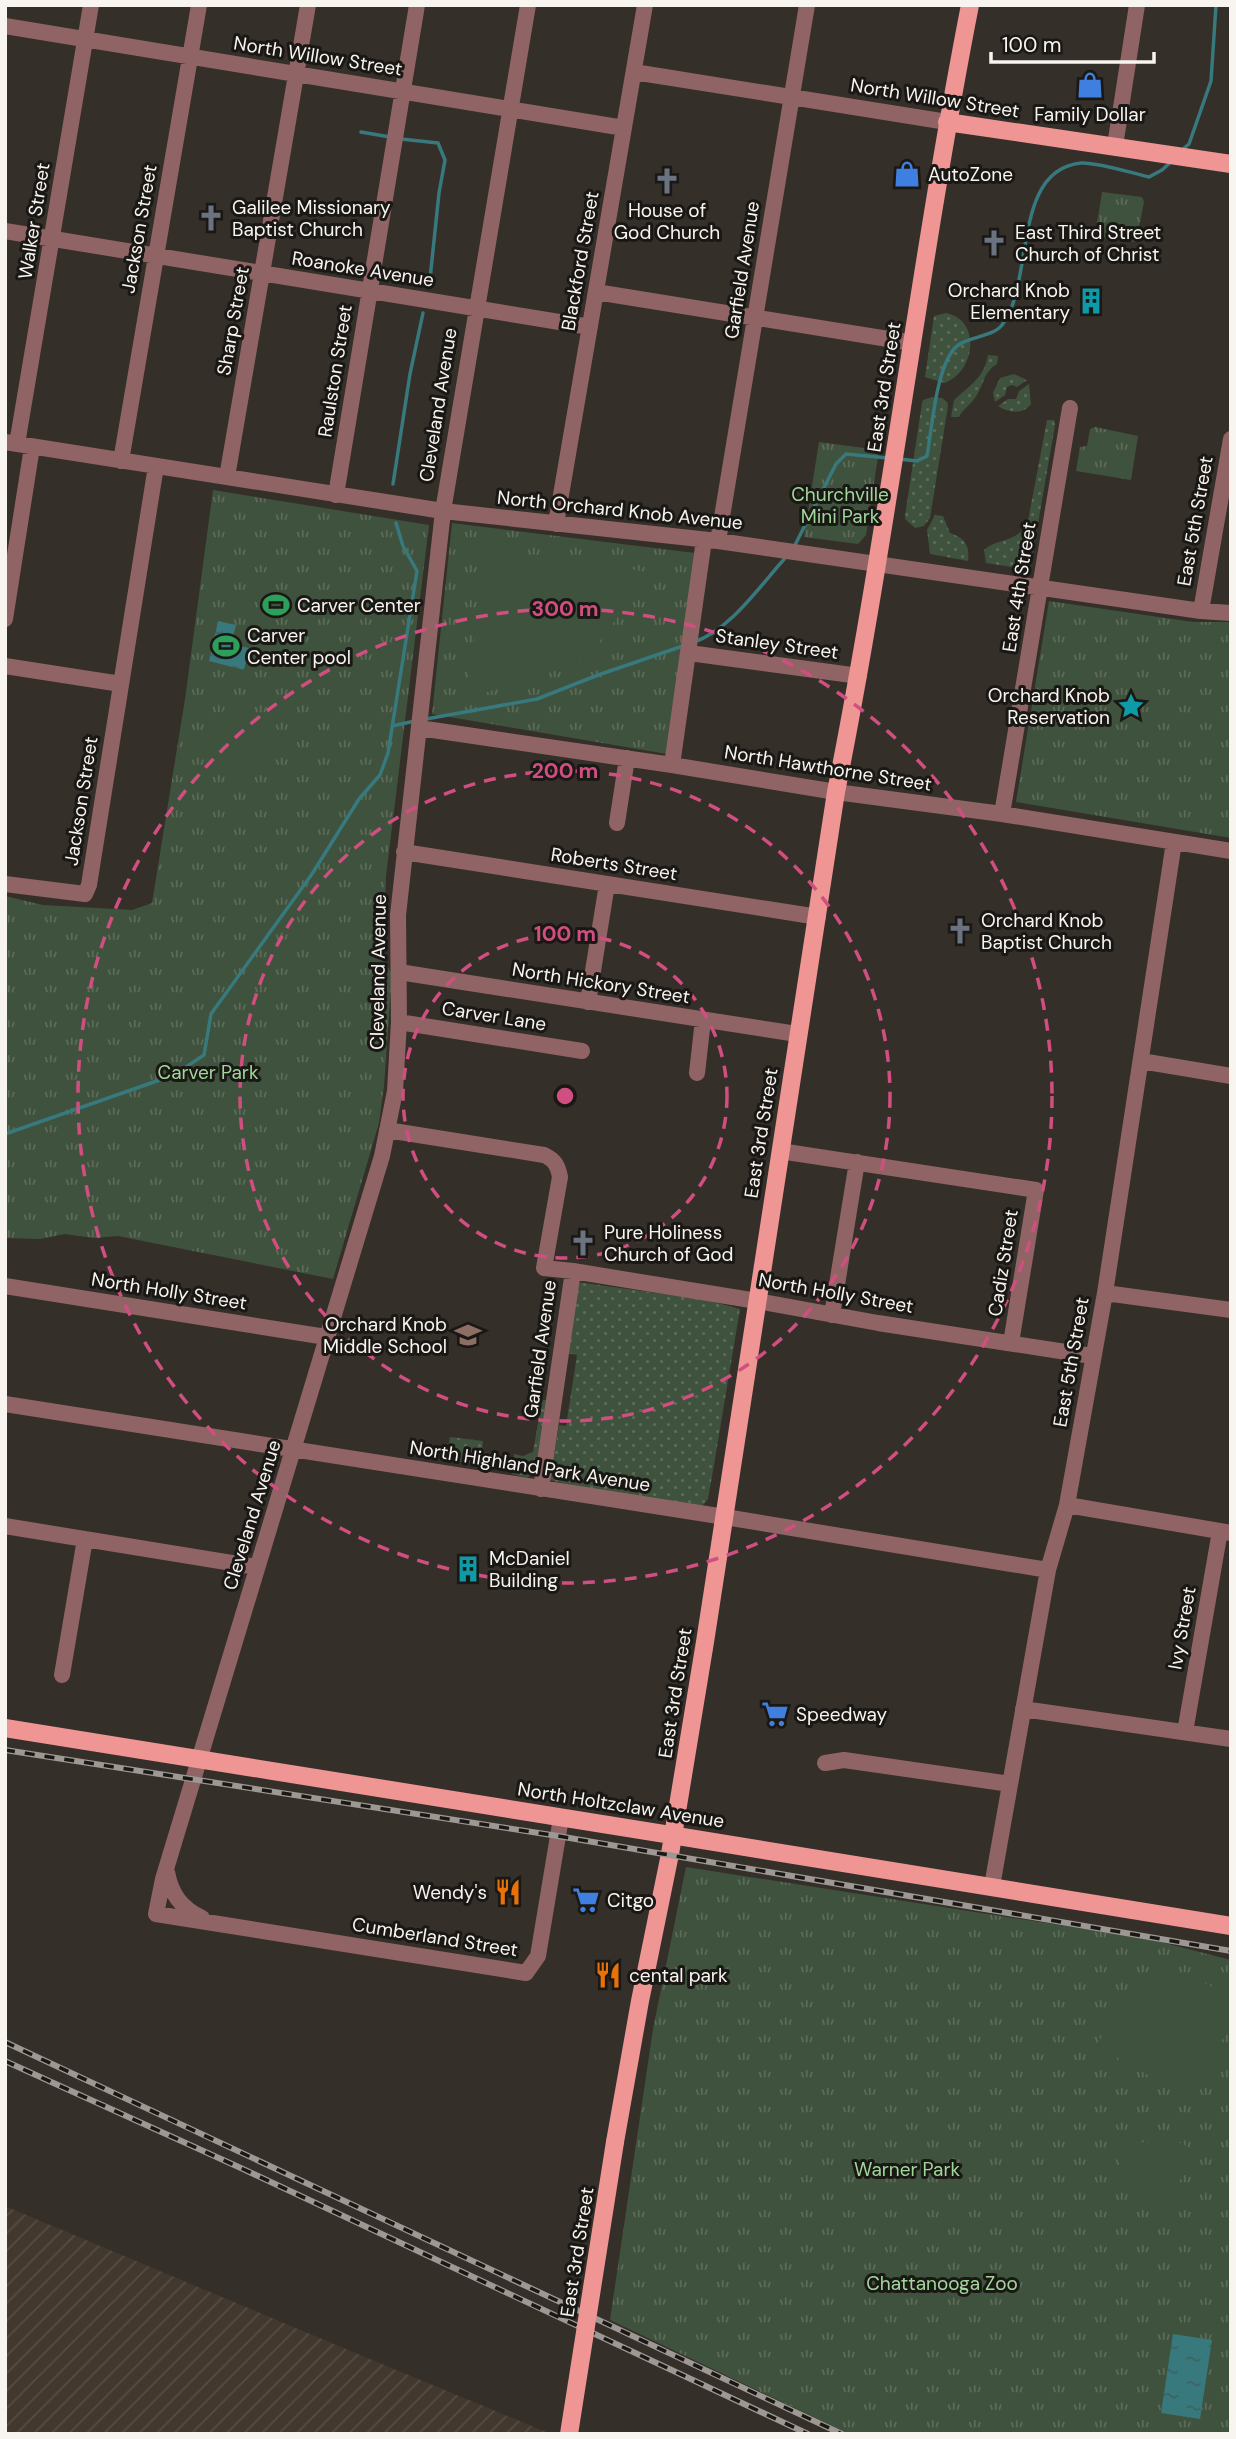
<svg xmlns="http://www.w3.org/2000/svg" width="1236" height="2439" font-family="'DM Sans',sans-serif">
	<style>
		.industrial { fill: url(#industrial-furrows) }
		.grass { fill: url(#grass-dots) }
		.park { fill: url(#park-tufts) }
		.pitch { fill: #3f523d }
		.water { fill: url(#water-ripples) }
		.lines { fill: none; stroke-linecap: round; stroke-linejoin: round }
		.stream { stroke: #37797d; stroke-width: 3.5 }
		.minor { stroke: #906464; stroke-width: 16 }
		.major { stroke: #ef9695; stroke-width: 18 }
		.rail-casing { stroke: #9d9894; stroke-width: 6 }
		.rail { stroke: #1a1815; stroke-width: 3.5; stroke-dasharray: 10; stroke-linecap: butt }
		.major-bridge { stroke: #ef9695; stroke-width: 18 }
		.ring { fill: none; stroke: #d04f80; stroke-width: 3.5; stroke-dasharray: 12 9 }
		.labels { text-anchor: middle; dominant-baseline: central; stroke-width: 6; stroke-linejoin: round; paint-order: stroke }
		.street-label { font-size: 19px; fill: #f8f4f0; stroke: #1a1815 }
		.poi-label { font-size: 19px; fill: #f8f4f0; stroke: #1a1815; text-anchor: start }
		.park-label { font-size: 19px; fill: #a2d79c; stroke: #1a1815 }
		.centre { fill: #d04f80; stroke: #1a1815; stroke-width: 3.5 }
		.ring-label { font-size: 21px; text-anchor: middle; font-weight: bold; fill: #d04f80; stroke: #1a1815; stroke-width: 6; stroke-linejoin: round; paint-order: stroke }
	</style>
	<defs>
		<pattern id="industrial-furrows" width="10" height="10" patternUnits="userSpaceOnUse" patternTransform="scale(1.75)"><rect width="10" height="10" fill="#42382e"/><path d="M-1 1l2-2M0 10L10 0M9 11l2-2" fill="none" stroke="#554c42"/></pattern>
		<pattern id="grass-dots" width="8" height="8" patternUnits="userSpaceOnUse" patternTransform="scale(1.75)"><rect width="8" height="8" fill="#3f523d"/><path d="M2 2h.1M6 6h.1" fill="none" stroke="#5c6c59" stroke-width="1.8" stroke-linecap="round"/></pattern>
		<pattern id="park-tufts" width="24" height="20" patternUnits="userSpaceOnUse" patternTransform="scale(1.75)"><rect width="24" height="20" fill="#3f523d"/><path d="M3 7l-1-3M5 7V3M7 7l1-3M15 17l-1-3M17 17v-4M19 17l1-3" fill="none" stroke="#5c6c59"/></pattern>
		<pattern id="water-ripples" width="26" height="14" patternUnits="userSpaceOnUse" patternTransform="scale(1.75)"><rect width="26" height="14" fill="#37797d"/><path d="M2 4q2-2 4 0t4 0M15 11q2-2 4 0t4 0" fill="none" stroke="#406162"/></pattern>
	</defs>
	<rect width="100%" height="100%" fill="#352f2a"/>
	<path class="industrial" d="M 5,2206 L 365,2357 L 551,2434 L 5,2434 Z"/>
	<path class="grass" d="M 946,313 C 983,320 974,374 944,383 L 925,377 L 934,316 Z
		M 988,355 L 998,356 L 997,364 C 982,373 984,387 974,399 C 969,406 963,409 959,417 L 951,417 L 954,400 C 969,386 985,377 988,355 Z
		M 1014,374 L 1027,380 L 1017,387 L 1012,385 L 1007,387 L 1005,395 L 995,402 L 993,393 L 1000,378 Z
		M 1029,384 L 1031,404 C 1023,415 1009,413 998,406 L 1008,399 L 1016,399 L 1019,391 Z
		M 932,397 L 942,398 L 947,402 L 948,406 L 930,518 L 924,526 L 915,528 L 905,519 L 905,516 L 922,403 L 923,400 Z
		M 1047,420 L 1054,420 L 1055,425 L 1030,570 L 986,563 L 984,550 C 998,538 1011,544 1027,526 Z
		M 935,515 L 943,516 L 950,533 C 964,538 970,544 968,561 L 930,554 L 927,530 Z
		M 577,1282 L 707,1300 L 740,1309 L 714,1465 L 708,1499 L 702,1506 L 586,1489 L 546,1479 L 554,1455 L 559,1425 L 566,1426 L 577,1355 L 566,1353 Z
		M 542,1400 L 547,1400 L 536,1471 L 527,1478 L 512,1474 L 514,1454 L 523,1456 L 533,1452 Z
		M 450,1437 L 483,1441 L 482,1452 L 509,1456 L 506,1471 L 446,1459 Z"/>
	<path class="park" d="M 1102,192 L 1142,197 L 1144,202 L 1136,242 L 1095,236 Z
		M 1095,427 L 1138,436 L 1131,480 L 1076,471 L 1080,447 L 1087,446 L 1090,429 Z
		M 819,442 L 879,450 L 866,535 L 858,544 L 804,537 Z
		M 213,490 L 429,525 L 386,876 L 383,958 L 392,974 L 384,1086 L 379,1123 L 333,1279 L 118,1236 L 93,1238 L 65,1234 L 40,1239 L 5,1238 L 5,896 L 43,905 L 132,910 L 152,903 L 185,699 Z
		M 452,523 L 695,553 L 667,754 L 432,714 Z
		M 1049,601 L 1193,622 L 1231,622 L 1231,838 L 1016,802 Z
		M 686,1867 L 1149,1939 L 1231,1960 L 1231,2434 L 849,2434 L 610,2320 L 653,2029 Z"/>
	<path class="pitch" d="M 492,543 L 502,551 L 649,572 L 602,639 L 578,661 L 561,669 L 465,699 L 487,562 L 483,549 Z
		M 228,705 L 274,742 L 242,783 L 196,746 Z
		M 1178,1975 L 1195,1978 L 1231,1997 L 1231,2024 L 1195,2087 L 1177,2091 L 1098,2047 C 1104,2024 1119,1998 1141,1985 C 1151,1978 1166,1977 1178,1975 Z
		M 1120,2142 L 1183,2143 L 1189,2151 L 1170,2214 C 1133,2201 1116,2183 1120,2142 Z"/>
	<path class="water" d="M 218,621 L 236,625 L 231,644 L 249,648 L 244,670 L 209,661 Z
		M 1173,2334 L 1212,2340 L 1200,2419 L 1161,2413 Z"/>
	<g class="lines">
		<path class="stream" d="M 361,132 L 390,137
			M 401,139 L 438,143 L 445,160 L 439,193 L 430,279
			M 1182,150 L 1189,144 L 1211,81 L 1216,5
			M 899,459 L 917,461 L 927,456 C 932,428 936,370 954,349 C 965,336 992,338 1002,325 C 1035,283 1011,170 1081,163 C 1097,162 1132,173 1149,177 L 1162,170 L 1172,161
			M 393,484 L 410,374 L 423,313
			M 794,547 L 836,464 L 846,454 L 888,458
			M 694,642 C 731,630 761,584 787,556
			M 426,719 L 537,699 L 598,675 L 683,646
			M 392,726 L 415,721
			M 5,1134 L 174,1075 L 204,1055 L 211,1014 L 312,874 L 359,799 L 380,775 L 388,753 L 417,571 L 403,546 L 396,523"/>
		<path class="minor" d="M 528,5 L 443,511 L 398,915 L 399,1022 L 395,1091 L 382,1156 L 163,1879 L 156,1914 L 526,1973 L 538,1956 L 561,1818
			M 5,26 L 624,128
			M 634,72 L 947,122
			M 1115,146 L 1137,5
			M 5,231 L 590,327
			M 596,292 L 913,343
			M 5,442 L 443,511 L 718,541 L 1201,611 L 1231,613
			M 17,444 L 91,5
			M 121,461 L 199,5
			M 227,477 L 308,5
			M 336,495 L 417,5
			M 556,524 L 645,5
			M 718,541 L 807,5
			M 1201,611 L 1231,439
			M 5,619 L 32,447
			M 689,653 L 859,676
			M 5,666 L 121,684
			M 419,728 L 672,765 L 836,792 L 1002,814 L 1231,851
			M 672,765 L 704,540
			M 1002,814 L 1070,408
			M 617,823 L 627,758
			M 404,852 L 818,917
			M 5,884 L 85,894 L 89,885 L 156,466
			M 399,972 L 797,1034
			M 588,1002 L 607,884
			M 399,1022 L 582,1051
			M 1141,1061 L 1231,1076
			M 697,1073 L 703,1020
			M 387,1130 L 544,1155 C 555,1160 558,1166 560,1177 L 544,1268 L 573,1271 L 541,1489
			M 780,1151 L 1036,1190 L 1011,1343
			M 573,1271 L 757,1301 L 878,1323 L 1092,1356
			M 5,1286 L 326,1337
			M 1105,1293 L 1231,1310
			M 832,1315 L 857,1162
			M 5,1404 L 725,1517 L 1048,1570
			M 1067,1505 L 1231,1533
			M 5,1526 L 257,1567
			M 62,1675 L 85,1539
			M 1023,1709 L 1231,1739
			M 1185,1732 L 1220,1531
			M 825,1763 L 844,1760 L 1010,1784
			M 167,1872 C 171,1894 181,1908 202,1918
			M 992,1886 L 1048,1570 L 1067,1505 L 1105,1293 L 1174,842"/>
		<path class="major" d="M 947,122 L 1231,164
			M 5,1728 C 413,1796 823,1857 1231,1926
			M 615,2142 L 640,2001 L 670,1854 L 705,1642 L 836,792 C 888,531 919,266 970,5"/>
		<g class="rail-casing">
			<path id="rail" d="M 5,1750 L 558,1836 L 1231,1951
				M 5,2042 L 842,2434
				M 5,2061 L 243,2169 L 808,2434"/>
		</g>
		<use href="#rail" class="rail"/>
		<path class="major-bridge" d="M 569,2434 L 615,2142"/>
	</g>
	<g class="ring">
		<circle cx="565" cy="1096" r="162"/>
		<circle cx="565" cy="1096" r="325"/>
		<circle cx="565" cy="1096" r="487"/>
	</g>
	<defs>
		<g id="shop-bare" transform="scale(2.1)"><path d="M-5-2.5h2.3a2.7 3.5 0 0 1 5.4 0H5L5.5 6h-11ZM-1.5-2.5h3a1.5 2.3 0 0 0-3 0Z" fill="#3f7fe0" stroke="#1a1815" stroke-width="2.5" paint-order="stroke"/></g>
		<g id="church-bare" transform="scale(2.1)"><path d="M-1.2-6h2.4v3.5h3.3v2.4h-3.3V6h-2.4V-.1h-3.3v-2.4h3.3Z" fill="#6b7280" stroke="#1a1815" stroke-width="2.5" paint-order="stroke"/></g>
		<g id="building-bare" transform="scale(2.1)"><path d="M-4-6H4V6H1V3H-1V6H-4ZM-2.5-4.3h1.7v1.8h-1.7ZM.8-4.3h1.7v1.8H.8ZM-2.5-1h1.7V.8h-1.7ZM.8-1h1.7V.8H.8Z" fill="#0f9aa8" stroke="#1a1815" stroke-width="2.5" paint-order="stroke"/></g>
		<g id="stadium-bare" transform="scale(2.1)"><path d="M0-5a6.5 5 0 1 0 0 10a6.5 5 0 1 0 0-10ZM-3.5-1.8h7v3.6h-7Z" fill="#2e9e5b" stroke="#1a1815" stroke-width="2.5" paint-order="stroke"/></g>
		<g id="sight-bare" transform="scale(2.1)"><path d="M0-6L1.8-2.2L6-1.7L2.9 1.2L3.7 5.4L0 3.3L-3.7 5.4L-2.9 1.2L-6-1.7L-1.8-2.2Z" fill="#0f9aa8" stroke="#1a1815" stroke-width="2.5" paint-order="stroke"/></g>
		<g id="school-bare" transform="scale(2.1)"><path d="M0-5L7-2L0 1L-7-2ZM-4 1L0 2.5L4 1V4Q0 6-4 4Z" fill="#8d6e63" stroke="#1a1815" stroke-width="2.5" paint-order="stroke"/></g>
		<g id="supermarket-bare" transform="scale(2.1)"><path d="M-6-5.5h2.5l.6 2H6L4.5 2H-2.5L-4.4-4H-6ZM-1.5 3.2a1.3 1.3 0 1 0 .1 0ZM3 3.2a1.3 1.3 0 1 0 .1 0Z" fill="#3f7fe0" stroke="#1a1815" stroke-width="2.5" paint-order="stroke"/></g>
		<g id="restaurant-bare" transform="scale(2.1)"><path d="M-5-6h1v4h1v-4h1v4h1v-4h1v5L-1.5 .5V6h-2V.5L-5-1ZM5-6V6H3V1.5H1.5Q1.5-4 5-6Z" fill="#e8710a" stroke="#1a1815" stroke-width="2.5" paint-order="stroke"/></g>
	</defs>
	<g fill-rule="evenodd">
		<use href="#shop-bare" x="1090" y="85"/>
		<use href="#shop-bare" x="907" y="174"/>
		<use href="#church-bare" x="667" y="181"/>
		<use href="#church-bare" x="211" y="218"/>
		<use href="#church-bare" x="994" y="243"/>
		<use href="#building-bare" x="1091" y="301"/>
		<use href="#stadium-bare" x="276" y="605"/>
		<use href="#stadium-bare" x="226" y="646"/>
		<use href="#sight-bare" x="1131" y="706"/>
		<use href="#church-bare" x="960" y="931"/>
		<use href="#church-bare" x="583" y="1243"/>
		<use href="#school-bare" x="468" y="1335"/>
		<use href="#building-bare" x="468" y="1569"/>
		<use href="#supermarket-bare" x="775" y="1714"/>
		<use href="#restaurant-bare" x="508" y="1892"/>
		<use href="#supermarket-bare" x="586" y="1900"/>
		<use href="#restaurant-bare" x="608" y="1975"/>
	</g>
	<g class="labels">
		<g class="street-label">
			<text transform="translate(318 56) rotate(9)">North Willow Street</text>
			<text transform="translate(935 98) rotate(9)">North Willow Street</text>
			<text transform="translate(34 221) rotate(-81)">Walker Street</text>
			<text transform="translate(139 229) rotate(-80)">Jackson Street</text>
			<text transform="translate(580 261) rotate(-80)">Blackford Street</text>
			<text transform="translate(363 269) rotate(9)">Roanoke Avenue</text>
			<text transform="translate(742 270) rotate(-81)">Garfield Avenue</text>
			<text transform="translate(233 321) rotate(-80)">Sharp Street</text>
			<text transform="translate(335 371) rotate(-81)">Raulston Street</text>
			<text transform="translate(884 387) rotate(-81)">East 3rd Street</text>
			<text transform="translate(438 405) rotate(-81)">Cleveland Avenue</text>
			<text transform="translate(620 510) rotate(6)">North Orchard Knob Avenue</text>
			<text transform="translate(1195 521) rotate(-80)">East 5th Street</text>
			<text transform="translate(1019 587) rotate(-81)">East 4th Street</text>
			<text transform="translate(777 644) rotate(8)">Stanley Street</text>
			<text transform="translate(828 768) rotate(9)">North Hawthorne Street</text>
			<text transform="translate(81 801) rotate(-81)">Jackson Street</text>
			<text transform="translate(614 864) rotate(9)">Roberts Street</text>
			<text transform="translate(378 972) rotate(-89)">Cleveland Avenue</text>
			<text transform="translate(601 983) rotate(9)">North Hickory Street</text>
			<text transform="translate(494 1016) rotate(9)">Carver Lane</text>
			<text transform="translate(761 1133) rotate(-81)">East 3rd Street</text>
			<text transform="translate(1003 1263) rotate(-81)">Cadiz Street</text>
			<text transform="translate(169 1291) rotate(9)">North Holly Street</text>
			<text transform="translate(836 1293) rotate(10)">North Holly Street</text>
			<text transform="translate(540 1349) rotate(-82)">Garfield Avenue</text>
			<text transform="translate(1071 1362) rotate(-80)">East 5th Street</text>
			<text transform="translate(530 1466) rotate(9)">North Highland Park Avenue</text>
			<text transform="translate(252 1515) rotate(-73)">Cleveland Avenue</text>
			<text transform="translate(1182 1628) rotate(-80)">Ivy Street</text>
			<text transform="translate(675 1693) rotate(-81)">East 3rd Street</text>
			<text transform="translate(621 1805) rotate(9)">North Holtzclaw Avenue</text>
			<text transform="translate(435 1937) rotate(9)">Cumberland Street</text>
			<text transform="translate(577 2252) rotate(-81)">East 3rd Street</text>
		</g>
		<g class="poi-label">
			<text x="1090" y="114" text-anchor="middle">Family Dollar</text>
			<text x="928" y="174">AutoZone</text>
			<text x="232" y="207">Galilee Missionary<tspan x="232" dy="22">Baptist Church</tspan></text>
			<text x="667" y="210" text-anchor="middle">House of<tspan x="667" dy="22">God Church</tspan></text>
			<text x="1015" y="232">East Third Street<tspan x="1015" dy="22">Church of Christ</tspan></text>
			<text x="1070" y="290" text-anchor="end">Orchard Knob<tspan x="1070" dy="22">Elementary</tspan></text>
			<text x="297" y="605">Carver Center</text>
			<text x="247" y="635">Carver<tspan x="247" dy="22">Center pool</tspan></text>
			<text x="1110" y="695" text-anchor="end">Orchard Knob<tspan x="1110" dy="22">Reservation</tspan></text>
			<text x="981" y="920">Orchard Knob<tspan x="981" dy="22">Baptist Church</tspan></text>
			<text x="604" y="1232">Pure Holiness<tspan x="604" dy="22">Church of God</tspan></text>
			<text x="447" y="1324" text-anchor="end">Orchard Knob<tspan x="447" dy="22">Middle School</tspan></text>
			<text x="489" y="1558">McDaniel<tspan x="489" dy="22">Building</tspan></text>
			<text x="796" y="1714">Speedway</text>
			<text x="487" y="1892" text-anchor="end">Wendy's</text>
			<text x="607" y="1900">Citgo</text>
			<text x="629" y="1975">cental park</text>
		</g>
		<g class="park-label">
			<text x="840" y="494">Churchville<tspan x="840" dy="22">Mini Park</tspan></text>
			<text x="208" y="1072">Carver Park</text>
			<text x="907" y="2169">Warner Park</text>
			<text x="942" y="2283">Chattanooga Zoo</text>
		</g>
	</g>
	<circle cx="565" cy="1096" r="10" class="centre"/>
	<g class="ring-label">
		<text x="565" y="616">300 m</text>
		<text x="565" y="778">200 m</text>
		<text x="565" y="941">100 m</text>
	</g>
	<rect width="1236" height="2439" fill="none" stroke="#f8f4f0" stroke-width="14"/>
	<path d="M991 52v10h163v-10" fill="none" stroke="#f8f4f0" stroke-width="3.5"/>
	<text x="1002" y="52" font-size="21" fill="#f8f4f0" stroke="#1a1815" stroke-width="5" paint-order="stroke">100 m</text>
</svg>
